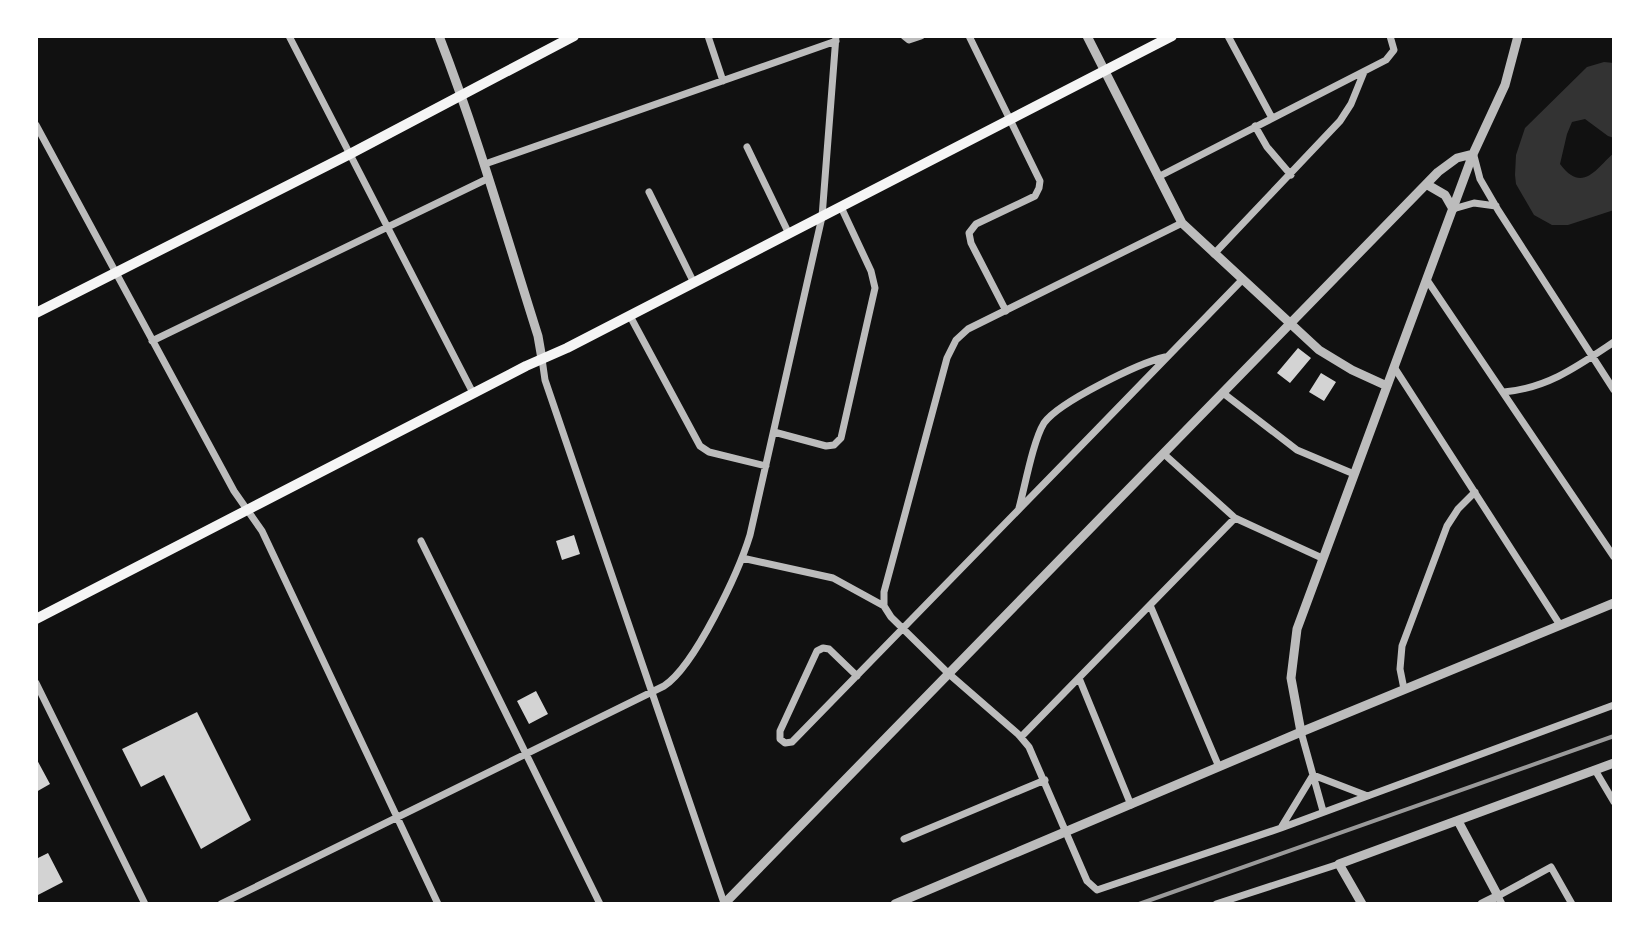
<svg xmlns="http://www.w3.org/2000/svg" width="1650" height="940" font-family="'Source Sans 3',sans-serif">
	<style>
		.water { fill: #333 }
		.building { fill: #d3d3d3 }
		.lines { fill: none; stroke-linecap: round; stroke-linejoin: round }
		.minor { stroke: #bcbcbc; stroke-width: 7 }
		.tertiary { stroke: #bcbcbc; stroke-width: 9 }
		.secondary { stroke: #f5f5f5; stroke-width: 10 }
		.rail { stroke: #9a9a9a; stroke-width: 4 }
	</style>
	<rect width="100%" height="100%" fill="#111"/>
	<path class="water" d="M 1604,62 L 1614,63 L 1614,138 L 1608,136 L 1585,119 L 1572,122 L 1567,134 L 1560,164 C 1583,195 1597,167 1614,153 L 1614,210 L 1568,225 L 1552,225 L 1534,215 L 1516,184 L 1515,175 L 1516,155 L 1525,128 L 1587,67 Z"/>
	<path class="building" d="M 1298,348 L 1311,358 L 1290,383 L 1277,373 Z
		M 1321,373 L 1336,382 L 1324,401 L 1309,392 Z
		M 574,535 L 580,554 L 562,560 L 556,541 Z
		M 536,691 L 548,714 L 529,724 L 517,701 Z
		M 197,712 L 251,820 L 201,849 L 164,775 L 141,787 L 122,749 Z
		M 36,758 L 50,784 L 36,792 Z
		M 48,853 L 63,882 L 36,896 L 36,859 Z"/>
	<g class="lines">
		<path class="minor" d="M 289,36 L 473,393
			M 708,36 L 723,81
			M 904,36 L 909,40 L 921,36
			M 969,36 L 1040,181 L 1039,188 L 1035,196 L 976,224 L 969,233 L 971,243 L 1006,311
			M 1228,36 L 1272,118
			M 36,125 L 234,491 L 262,531 L 438,904
			M 1255,126 L 1267,147 L 1291,175
			M 747,147 L 789,234
			M 1474,156 L 1480,179 L 1498,210 L 1614,390
			M 485,164 L 836,41
			M 1158,177 L 1386,60 L 1394,50 L 1390,36
			M 649,192 L 694,283
			M 1453,209 L 1474,203 L 1496,206
			M 1214,254 L 1340,121 L 1351,104 L 1364,72
			M 1427,280 L 1614,557
			M 630,316 L 700,446 L 709,452 L 766,466
			M 152,341 L 489,178
			M 542,359 L 545,380 L 724,903
			M 1394,367 L 1560,625
			M 1504,392 C 1548,388 1578,366 1614,342
			M 1223,393 L 1297,450 L 1354,474
			M 774,432 L 826,446 L 834,445 L 841,438 L 875,288 L 871,271 L 841,207
			M 1164,454 L 1235,518 L 1322,558
			M 1019,508 C 1025,486 1033,441 1044,423 C 1059,402 1139,363 1165,357
			M 421,541 L 600,904
			M 742,558 L 833,578 L 884,606 L 891,617 L 949,674 L 1018,734 L 1029,747 L 1087,881 L 1097,890 L 1281,828 L 1614,705
			M 1150,605 L 1219,767
			M 884,606 L 884,592 L 947,358 L 956,340 L 968,329 L 1182,223
			M 857,676 L 829,649 L 823,648 L 817,651 L 780,731 L 780,739 L 785,743 L 792,742 C 943,589 1092,434 1242,280
			M 1079,678 L 1131,805
			M 36,683 L 145,904
			M 1404,689 L 1400,669 L 1402,646 L 1447,526 L 1458,509 L 1475,492
			M 1301,732 L 1323,811
			M 1021,737 L 1235,518
			M 1595,770 L 1614,802
			M 1282,826 L 1313,775 L 1365,795
			M 904,839 L 1045,780
			M 221,904 L 664,686 C 695,666 739,571 750,535 L 822,217 L 836,36
			M 1216,904 L 1339,864
			M 1502,904 L 1498,896 L 1551,867 L 1572,904"/>
		<path class="tertiary" d="M 439,36 C 477,134 506,235 538,336 L 542,359
			M 1087,36 L 1182,223 L 1319,350 L 1352,370 L 1387,386
			M 1426,184 L 1445,195 L 1453,209
			M 1301,732 L 1291,678 L 1297,629 L 1473,154 L 1505,85 L 1518,36
			M 1458,821 L 1498,896 L 1482,904
			M 724,904 L 1438,172 L 1457,158 L 1473,154
			M 895,904 L 1301,732 L 1614,603
			M 1362,904 L 1339,864 L 1614,763"/>
		<path class="secondary" d="M 36,313 L 350,154 L 574,36
			M 36,619 L 526,366 L 567,348 L 1172,36"/>
		<path class="rail" d="M 1139,904 L 1614,736"/>
	</g>
	<rect width="1650" height="940" fill="none" stroke="#ffffff" stroke-width="76"/>
</svg>
